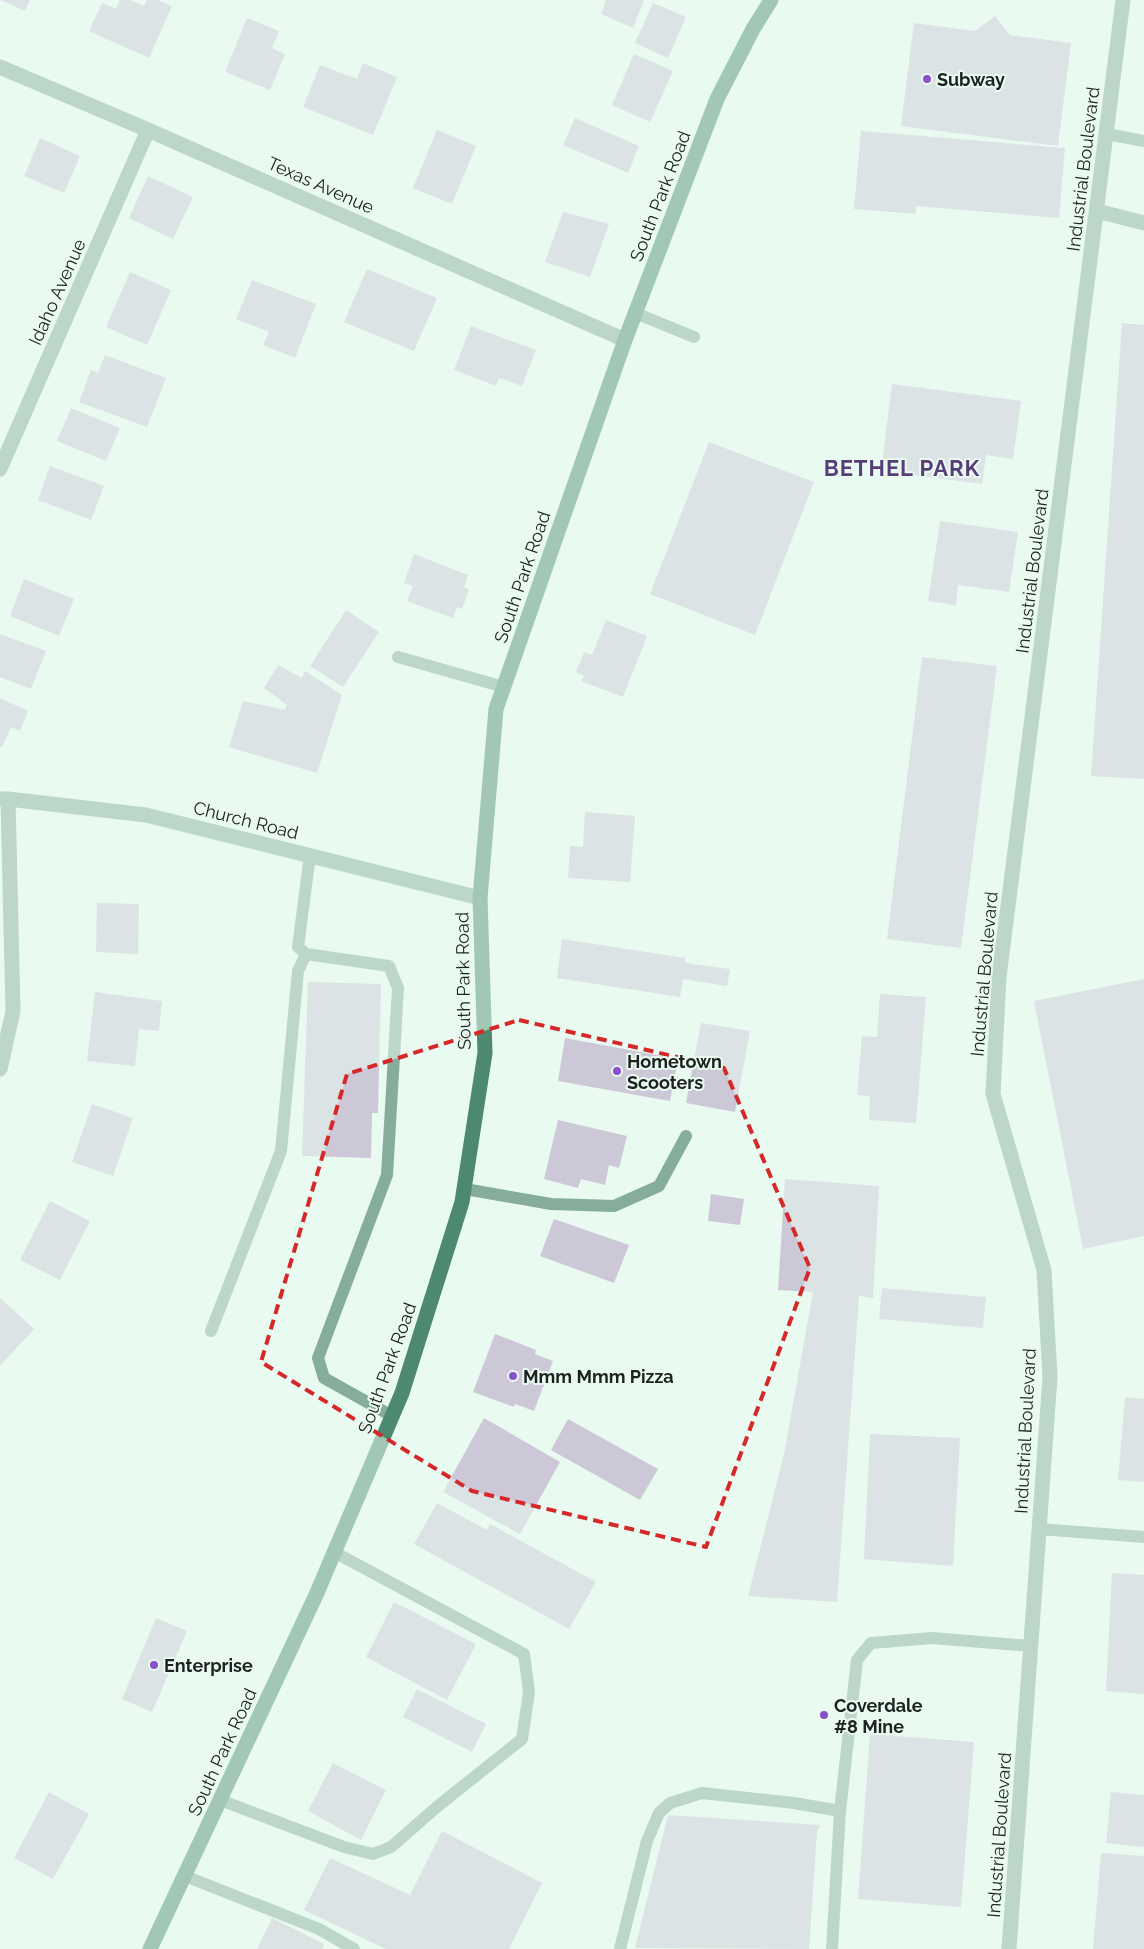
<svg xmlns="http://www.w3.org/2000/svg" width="1144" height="1949" font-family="Raleway,sans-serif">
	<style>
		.building { fill: #cdc8d7 }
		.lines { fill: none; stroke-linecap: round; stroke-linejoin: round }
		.lane { stroke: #86ad9a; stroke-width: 12 }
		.street { stroke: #86ad9a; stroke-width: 15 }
		.secondary { stroke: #4c896e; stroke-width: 15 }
		.marked { fill: none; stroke: #d62828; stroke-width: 4; stroke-dasharray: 10 6; stroke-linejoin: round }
		.poi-dot { fill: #8951c8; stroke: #e9faf1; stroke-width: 2 }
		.labels { text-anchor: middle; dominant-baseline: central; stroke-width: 4; stroke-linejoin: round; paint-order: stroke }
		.poi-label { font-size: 18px; font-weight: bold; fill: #1c221f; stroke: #e9faf1; text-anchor: start }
		.street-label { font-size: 18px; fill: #1c221f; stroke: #e9faf1 }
		.district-label { font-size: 22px; font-weight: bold; letter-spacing: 1px; fill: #583e79; stroke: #e9faf1 }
	</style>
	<rect width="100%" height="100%" fill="#e9faf1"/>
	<path class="building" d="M 0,0 L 30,0 L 25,11 Z
		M 120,0 L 130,0 L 144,6 L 147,0 L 158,0 L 172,6 L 149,58 L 89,31 L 102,3 L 116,9 Z
		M 606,0 L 644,0 L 633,28 L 601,14 Z
		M 653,3 L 686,17 L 668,58 L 635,43 Z
		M 995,16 L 1010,35 L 1071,43 L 1058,146 L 901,126 L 914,23 L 975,31 Z
		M 247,18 L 279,31 L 272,48 L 285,54 L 270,90 L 225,72 Z
		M 634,54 L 673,71 L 650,122 L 612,105 Z
		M 363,63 L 397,77 L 373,135 L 303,107 L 320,65 L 357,79 Z
		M 575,118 L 639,146 L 628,173 L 563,145 Z
		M 437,130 L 476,146 L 452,204 L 413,188 Z
		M 861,131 L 1065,148 L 1059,218 L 916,206 L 916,214 L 854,209 Z
		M 40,138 L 80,156 L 64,193 L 24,176 Z
		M 148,176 L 193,197 L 173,239 L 129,218 Z
		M 563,212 L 609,224 L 590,277 L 545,262 Z
		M 367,269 L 437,298 L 414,351 L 344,322 Z
		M 130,272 L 171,290 L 147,345 L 106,327 Z
		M 252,280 L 316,304 L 295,358 L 263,345 L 269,332 L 236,319 Z
		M 1122,323 L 1144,325 L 1144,779 L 1091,776 Z
		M 471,326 L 536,350 L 522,386 L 499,378 L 496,386 L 454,370 Z
		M 105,355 L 166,378 L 147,427 L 79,402 L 91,370 L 98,373 Z
		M 892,384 L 1021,401 L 1013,459 L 986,455 L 982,484 L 881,471 Z
		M 71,408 L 120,428 L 106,461 L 57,441 Z
		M 709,442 L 814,482 L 755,635 L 650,594 Z
		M 50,466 L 104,486 L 91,520 L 38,500 Z
		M 940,521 L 1018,532 L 1009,592 L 958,585 L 956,605 L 928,601 Z
		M 414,554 L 468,575 L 464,587 L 469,590 L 462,609 L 457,607 L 453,618 L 407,601 L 413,586 L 404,583 Z
		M 24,579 L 74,599 L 59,636 L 10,616 Z
		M 346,610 L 379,632 L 343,687 L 310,666 Z
		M 606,620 L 647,636 L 623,697 L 581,681 L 584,676 L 576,672 L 584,652 L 592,655 Z
		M 0,634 L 46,651 L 31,689 L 0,677 Z
		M 922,657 L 997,666 L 961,948 L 887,939 Z
		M 278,665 L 302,678 L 305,671 L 342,695 L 317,773 L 229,747 L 243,701 L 285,710 L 287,705 L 264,688 Z
		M 0,698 L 28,711 L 20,731 L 11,727 L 2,747 L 0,746 Z
		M 585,812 L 635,816 L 630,882 L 568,878 L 570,846 L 583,847 Z
		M 97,903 L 139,904 L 138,954 L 96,952 Z
		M 562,939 L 685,958 L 685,963 L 730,969 L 727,986 L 683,979 L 680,997 L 557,978 Z
		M 1144,979 L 1144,1236 L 1083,1249 L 1034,1001 Z
		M 308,982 L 381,984 L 378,1113 L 372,1113 L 371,1158 L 302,1156 Z
		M 95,992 L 162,1001 L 159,1031 L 139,1029 L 135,1066 L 87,1061 Z
		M 880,994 L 926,997 L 916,1123 L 869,1120 L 870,1096 L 857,1095 L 862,1036 L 877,1037 Z
		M 701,1023 L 750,1031 L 735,1112 L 686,1103 Z
		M 565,1038 L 678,1059 L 670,1101 L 558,1081 Z
		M 92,1104 L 133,1118 L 113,1176 L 72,1162 Z
		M 558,1120 L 627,1136 L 619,1168 L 609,1165 L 605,1185 L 581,1179 L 578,1188 L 544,1179 Z
		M 785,1179 L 879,1186 L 873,1298 L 859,1296 L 837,1602 L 748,1596 L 784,1454 L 813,1292 L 778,1290 Z
		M 711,1194 L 744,1199 L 740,1225 L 708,1221 Z
		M 50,1201 L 90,1221 L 60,1280 L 20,1260 Z
		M 554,1219 L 629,1245 L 614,1283 L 540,1256 Z
		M 882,1288 L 986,1297 L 983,1328 L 879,1319 Z
		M 0,1298 L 34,1329 L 0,1366 Z
		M 495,1334 L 536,1350 L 535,1354 L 553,1361 L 534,1411 L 515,1404 L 514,1407 L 473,1392 Z
		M 1125,1397 L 1144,1399 L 1144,1482 L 1118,1480 Z
		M 484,1418 L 560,1462 L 520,1534 L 443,1492 Z
		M 568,1419 L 658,1469 L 640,1500 L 551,1450 Z
		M 870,1434 L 960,1438 L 953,1566 L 864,1559 Z
		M 437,1503 L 487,1530 L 490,1524 L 596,1582 L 569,1629 L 414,1544 Z
		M 1112,1573 L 1144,1575 L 1144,1694 L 1106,1691 Z
		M 394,1602 L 476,1644 L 447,1700 L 366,1657 Z
		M 156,1618 L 187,1631 L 152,1712 L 122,1699 Z
		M 417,1689 L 486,1724 L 472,1752 L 403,1717 Z
		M 870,1734 L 974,1742 L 961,1907 L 858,1899 Z
		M 333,1763 L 386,1790 L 361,1840 L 308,1811 Z
		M 49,1792 L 89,1814 L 53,1879 L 14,1858 Z
		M 1111,1792 L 1144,1795 L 1144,1847 L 1106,1843 Z
		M 668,1815 L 820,1825 L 817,1832 L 809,1949 L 635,1948 Z
		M 442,1831 L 542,1883 L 509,1949 L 386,1949 L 304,1910 L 330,1858 L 410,1895 Z
		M 1101,1853 L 1144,1856 L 1144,1949 L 1093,1949 Z
		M 272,1918 L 324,1944 L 322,1949 L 257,1949 Z"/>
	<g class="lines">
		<path class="lane" d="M 1107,134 L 1144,141
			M 635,313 L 694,337
			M 398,657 L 504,687
			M 310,855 L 298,947 L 306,954 L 389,966 L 398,988 L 387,1175 L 318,1358 L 324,1378 L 392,1416
			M 465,1189 L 551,1204 L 614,1206 L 659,1186 L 686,1136
			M 211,1331 L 281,1151 L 298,971 L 306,954
			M 1039,1529 L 1144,1537
			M 220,1800 L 344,1847 L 373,1854 L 391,1847 L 438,1806 L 522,1739 L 529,1692 L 524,1654 L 334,1552
			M 185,1876 L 319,1929 L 354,1949
			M 620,1949 L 647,1841 L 659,1813 L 670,1803 L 702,1793 L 794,1803 L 840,1811
			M 832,1949 L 840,1811 L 857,1660 L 871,1643 L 932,1638 L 1031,1646"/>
		<path class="street" d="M 0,67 L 148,130 L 625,340
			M 1097,211 L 1144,223
			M 0,469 L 148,130
			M 0,799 L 8,799 L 146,815 L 480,898
			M 0,1069 L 13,1011 L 8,799
			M 1009,1949 L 1050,1377 L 1044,1270 L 993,1094 L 999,977 L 1123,0"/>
		<path class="secondary" d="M 150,1949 L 316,1595 L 402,1393 L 462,1202 L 485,1053 L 480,898 L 496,709 L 625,340 L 717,99 L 753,29 L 771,0"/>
	</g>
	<path d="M0 0H1144V1949H0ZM 519,1020 L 724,1068 L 810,1268 L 706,1547 L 472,1491 L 261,1362 L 347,1074 Z" fill="#e9faf1" fill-opacity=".55" fill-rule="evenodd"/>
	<path class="marked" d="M 519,1020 L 724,1068 L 810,1268 L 706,1547 L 472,1491 L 261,1362 L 347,1074 Z"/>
	<g class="poi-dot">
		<circle cx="927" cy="79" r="5"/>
		<circle cx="617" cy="1071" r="5"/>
		<circle cx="513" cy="1376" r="5"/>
		<circle cx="154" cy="1665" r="5"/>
		<circle cx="824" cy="1715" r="5"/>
	</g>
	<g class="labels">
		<g class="poi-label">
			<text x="937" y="79">Subway</text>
			<text x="627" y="1061">Hometown<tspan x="627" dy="21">Scooters</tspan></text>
			<text x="523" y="1376">Mmm Mmm Pizza</text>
			<text x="164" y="1665">Enterprise</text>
			<text x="834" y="1705">Coverdale<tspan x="834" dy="21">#8 Mine</tspan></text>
		</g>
		<g class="street-label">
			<text transform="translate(1083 169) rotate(-83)">Industrial Boulevard</text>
			<text transform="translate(321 185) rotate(24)">Texas Avenue</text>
			<text transform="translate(660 196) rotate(-69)">South Park Road</text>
			<text transform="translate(57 292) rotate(-66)">Idaho Avenue</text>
			<text transform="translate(1032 571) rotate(-83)">Industrial Boulevard</text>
			<text transform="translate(522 577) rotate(-71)">South Park Road</text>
			<text transform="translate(246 820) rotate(14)">Church Road</text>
			<text transform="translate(984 974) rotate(-85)">Industrial Boulevard</text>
			<text transform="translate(463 981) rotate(-91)">South Park Road</text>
			<text transform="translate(387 1368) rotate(-70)">South Park Road</text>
			<text transform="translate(1025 1431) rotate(-87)">Industrial Boulevard</text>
			<text transform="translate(222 1752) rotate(-65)">South Park Road</text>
			<text transform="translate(999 1835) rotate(-86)">Industrial Boulevard</text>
		</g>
		<g class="district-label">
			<text x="902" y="468">BETHEL PARK</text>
		</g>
	</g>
</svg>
